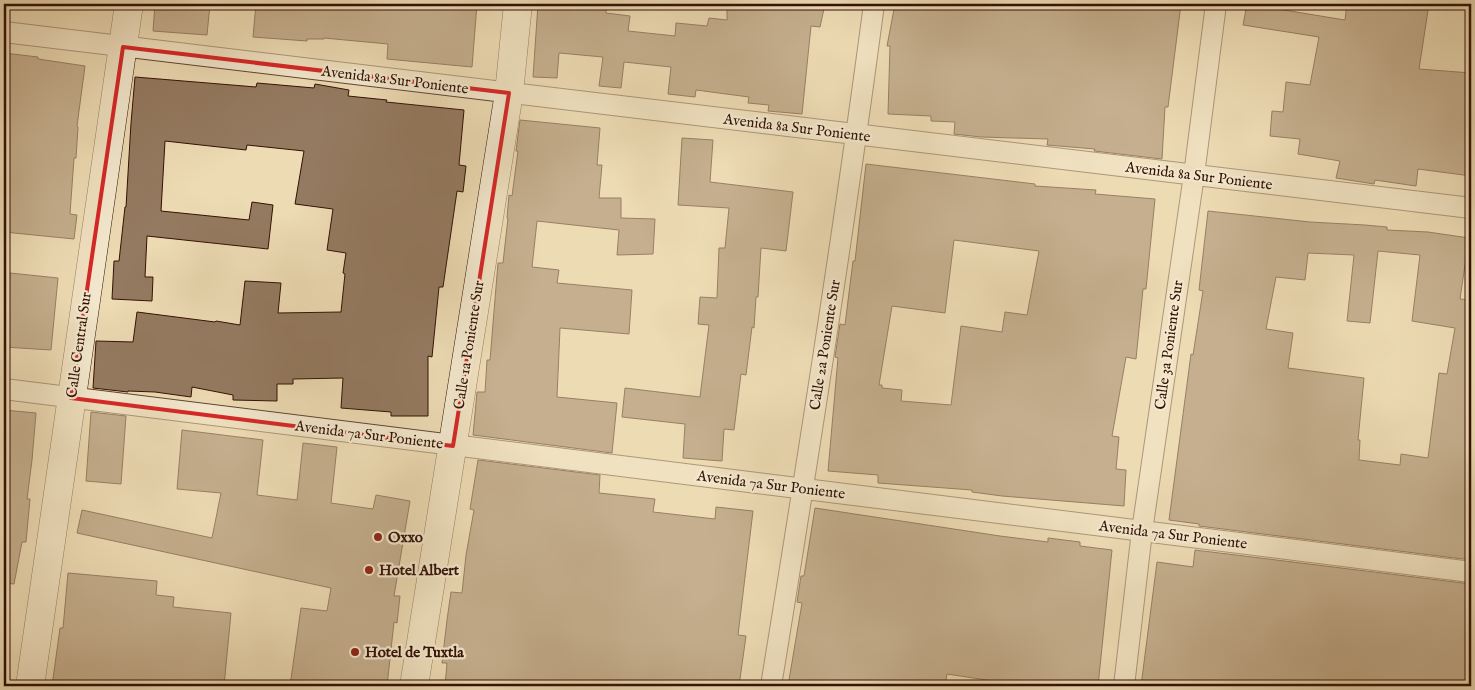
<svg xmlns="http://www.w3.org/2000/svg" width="1475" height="690" font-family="'IM FELL English',serif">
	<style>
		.building { fill: #947a60; stroke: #331104; fill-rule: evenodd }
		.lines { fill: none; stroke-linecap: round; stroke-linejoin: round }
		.street-casing { stroke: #624430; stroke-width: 22 }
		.secondary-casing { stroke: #331104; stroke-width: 29 }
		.street { stroke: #f3e8ce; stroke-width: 20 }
		.secondary { stroke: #f3e8ce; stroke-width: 28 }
		.marked { fill: none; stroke: #d62828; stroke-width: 4; stroke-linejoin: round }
		.poi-dot { fill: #8f2418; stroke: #f3e8ce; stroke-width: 2 }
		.labels { text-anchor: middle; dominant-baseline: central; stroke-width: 4.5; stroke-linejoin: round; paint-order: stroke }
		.street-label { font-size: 15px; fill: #331104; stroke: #f3e8ce }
		.poi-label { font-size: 15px; font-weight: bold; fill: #331104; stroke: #f3e8ce; text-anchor: start }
	</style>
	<rect width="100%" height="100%" fill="#eddbb4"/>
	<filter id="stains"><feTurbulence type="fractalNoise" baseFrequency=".004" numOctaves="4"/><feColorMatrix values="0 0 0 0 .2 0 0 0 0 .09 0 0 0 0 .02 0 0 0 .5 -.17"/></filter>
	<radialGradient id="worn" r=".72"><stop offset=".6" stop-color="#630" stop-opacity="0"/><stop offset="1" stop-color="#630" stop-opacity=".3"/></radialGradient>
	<path class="building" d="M 155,4 L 210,4 L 207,35 L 153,31 Z
		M 256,4 L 477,4 L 472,67 L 387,59 L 388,44 L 324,38 L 324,39 L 307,39 L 307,41 L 253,37 Z
		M 538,4 L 606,7 L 606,13 L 630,16 L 628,31 L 675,36 L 676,23 L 707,26 L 709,18 L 727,20 L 727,4 L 825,4 L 820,27 L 811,26 L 802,114 L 768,111 L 769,105 L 748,103 L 749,97 L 696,90 L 695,97 L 668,94 L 671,67 L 624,62 L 621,88 L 599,86 L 603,57 L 559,53 L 557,78 L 533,77 Z
		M 895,4 L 1181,4 L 1168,107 L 1165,107 L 1162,159 L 1094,151 L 1095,149 L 1047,145 L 1048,139 L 981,137 L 954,134 L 955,122 L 931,121 L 931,116 L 888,114 L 890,46 L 887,46 Z
		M 1247,4 L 1345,20 L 1347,4 L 1429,4 L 1419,69 L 1471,73 L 1471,176 L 1418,169 L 1416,186 L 1375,180 L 1374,184 L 1336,178 L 1340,161 L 1298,154 L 1300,139 L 1270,136 L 1272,111 L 1283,112 L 1286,82 L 1310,85 L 1319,37 L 1243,25 Z
		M 4,53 L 38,57 L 38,59 L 85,66 L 77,126 L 78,127 L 76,158 L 74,158 L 70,214 L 77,215 L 74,239 L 4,232 L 4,173 L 7,137 L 4,137 L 7,85 L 4,84 Z
		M 135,77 L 256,87 L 257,83 L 314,88 L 315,84 L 349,90 L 348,96 L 387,100 L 386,102 L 464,110 L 459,165 L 466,166 L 463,192 L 457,191 L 443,287 L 439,287 L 432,357 L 428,356 L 428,416 L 391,416 L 391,412 L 341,408 L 343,378 L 293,379 L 293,384 L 277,384 L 277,401 L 233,400 L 233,395 L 192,387 L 191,397 L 155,392 L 128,391 L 128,392 L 93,388 L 96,341 L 133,342 L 137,312 L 215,322 L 216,321 L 240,325 L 245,281 L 281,283 L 278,313 L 341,312 L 345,274 L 343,273 L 346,253 L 327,250 L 333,209 L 295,204 L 304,151 L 247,145 L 246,150 L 165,141 L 161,211 L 249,220 L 252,202 L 273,205 L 268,249 L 147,236 L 145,277 L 153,277 L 152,301 L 112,299 L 114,261 L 119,261 L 125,207 L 126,207 L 131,123 Z
		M 520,120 L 600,128 L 597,165 L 602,165 L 599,198 L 621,198 L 621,218 L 655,219 L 653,254 L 617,255 L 619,230 L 537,221 L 532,267 L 559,270 L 557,283 L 632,290 L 629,334 L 560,328 L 557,397 L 617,403 L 612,453 L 473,435 L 477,392 L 485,392 L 487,360 L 490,360 L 498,263 L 503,263 L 508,218 L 507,218 L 509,195 L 512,196 L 518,151 L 516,151 Z
		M 682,138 L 713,140 L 710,182 L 793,192 L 786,251 L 761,248 L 758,297 L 756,297 L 754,328 L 752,327 L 746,375 L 741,374 L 734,430 L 724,429 L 722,461 L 683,458 L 685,424 L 622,417 L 625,388 L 700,397 L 709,325 L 698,324 L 700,297 L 717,298 L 719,248 L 725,248 L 729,208 L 678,205 Z
		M 866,164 L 1035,184 L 1035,186 L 1096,190 L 1095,194 L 1155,199 L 1146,289 L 1143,289 L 1136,359 L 1126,357 L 1112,436 L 1119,437 L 1116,469 L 1126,470 L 1124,506 L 1002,496 L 972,492 L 972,490 L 878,483 L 878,475 L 828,471 L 838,358 L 835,357 L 840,324 L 845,325 L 853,261 L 855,261 ZM 954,240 L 1039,251 L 1027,315 L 1005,312 L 1002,332 L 961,326 L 951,405 L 901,401 L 902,390 L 882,388 L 882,385 L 879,385 L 892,306 L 945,313 Z
		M 1208,211 L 1310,222 L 1365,225 L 1387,227 L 1387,230 L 1428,232 L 1469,238 L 1460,299 L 1471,300 L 1471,560 L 1199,526 L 1199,524 L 1169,520 L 1191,354 L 1193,355 L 1203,291 L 1199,290 ZM 1378,251 L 1420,255 L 1412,321 L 1455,328 L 1447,374 L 1439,373 L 1428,458 L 1401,454 L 1400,465 L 1359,460 L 1360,440 L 1358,440 L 1364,378 L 1288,368 L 1293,333 L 1266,329 L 1276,277 L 1305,280 L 1308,253 L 1354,255 L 1347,321 L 1370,323 Z
		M 10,273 L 58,278 L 51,350 L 4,347 L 4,321 L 6,321 Z
		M 4,410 L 36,413 L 32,460 L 27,499 L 30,499 L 26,542 L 22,542 L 14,584 L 4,583 Z
		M 91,412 L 126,416 L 121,484 L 86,481 Z
		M 182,430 L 263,440 L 257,495 L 297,500 L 303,443 L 337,447 L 331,503 L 373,509 L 376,495 L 410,501 L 394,596 L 400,596 L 397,623 L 394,622 L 387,686 L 290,686 L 301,608 L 327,611 L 331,588 L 77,533 L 82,510 L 212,538 L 221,493 L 177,489 Z
		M 478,460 L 600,475 L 599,493 L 655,499 L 653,512 L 715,519 L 716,507 L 753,511 L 738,635 L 746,636 L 739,686 L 445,686 L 447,663 L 442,663 L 447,620 L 451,592 L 462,593 L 466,555 L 474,510 L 470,509 Z
		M 815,508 L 1000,536 L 1048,542 L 1048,538 L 1080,542 L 1080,546 L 1112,550 L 1098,686 L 992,686 L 993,681 L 947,674 L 945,686 L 788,686 L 802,603 L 797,602 L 801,576 L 804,576 Z
		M 1195,550 L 1471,584 L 1471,686 L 1141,686 L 1157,562 L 1193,567 Z
		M 68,573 L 157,581 L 156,595 L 174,597 L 173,607 L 231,613 L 224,686 L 113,686 L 74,682 L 73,686 L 52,686 L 60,628 L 63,628 Z"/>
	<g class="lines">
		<g class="street-casing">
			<path id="street" d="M 4,32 L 1471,208
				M 4,389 L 1471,572
				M 771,686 C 808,459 844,232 874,4
				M 1124,686 L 1142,531 L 1194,175 L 1216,4"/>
		</g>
		<g class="secondary-casing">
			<path id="secondary" d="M 30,686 L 129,4
				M 414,686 L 509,93 L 518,4"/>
		</g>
		<use href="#street" class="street"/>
		<use href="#secondary" class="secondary"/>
	</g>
	<path d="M0 0H1475V690H0ZM 123,47 L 509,93 L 453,446 L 71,398 Z" fill="#eddbb4" fill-opacity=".55" fill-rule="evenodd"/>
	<path class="marked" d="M 123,47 L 509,93 L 453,446 L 71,398 Z"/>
	<g class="poi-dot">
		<circle cx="378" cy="537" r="5"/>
		<circle cx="369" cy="570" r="5"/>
		<circle cx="355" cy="652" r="5"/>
	</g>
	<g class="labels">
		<g class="street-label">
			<text transform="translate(395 80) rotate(7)">Avenida 8a Sur Poniente</text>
			<text transform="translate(797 128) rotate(7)">Avenida 8a Sur Poniente</text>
			<text transform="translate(1199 176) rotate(7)">Avenida 8a Sur Poniente</text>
			<text transform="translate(79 345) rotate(-82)">Calle Central Sur</text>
			<text transform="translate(469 345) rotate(-81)">Calle 1a Poniente Sur</text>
			<text transform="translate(825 345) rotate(-81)">Calle 2a Poniente Sur</text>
			<text transform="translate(1169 345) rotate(-82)">Calle 3a Poniente Sur</text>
			<text transform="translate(369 435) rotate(7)">Avenida 7a Sur Poniente</text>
			<text transform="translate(771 485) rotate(7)">Avenida 7a Sur Poniente</text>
			<text transform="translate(1173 535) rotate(7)">Avenida 7a Sur Poniente</text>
		</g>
		<g class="poi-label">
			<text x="388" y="537">Oxxo</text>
			<text x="379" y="570">Hotel Albert</text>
			<text x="365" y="652">Hotel de Tuxtla</text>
		</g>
	</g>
	<rect width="1475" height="690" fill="none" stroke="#eddbb4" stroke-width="20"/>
	<rect x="5" y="5" width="1465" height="680" fill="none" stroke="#331104" stroke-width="2.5"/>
	<rect x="10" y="10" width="1455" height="670" fill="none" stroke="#331104"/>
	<rect width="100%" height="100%" filter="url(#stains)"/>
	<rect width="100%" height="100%" fill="url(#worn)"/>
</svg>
